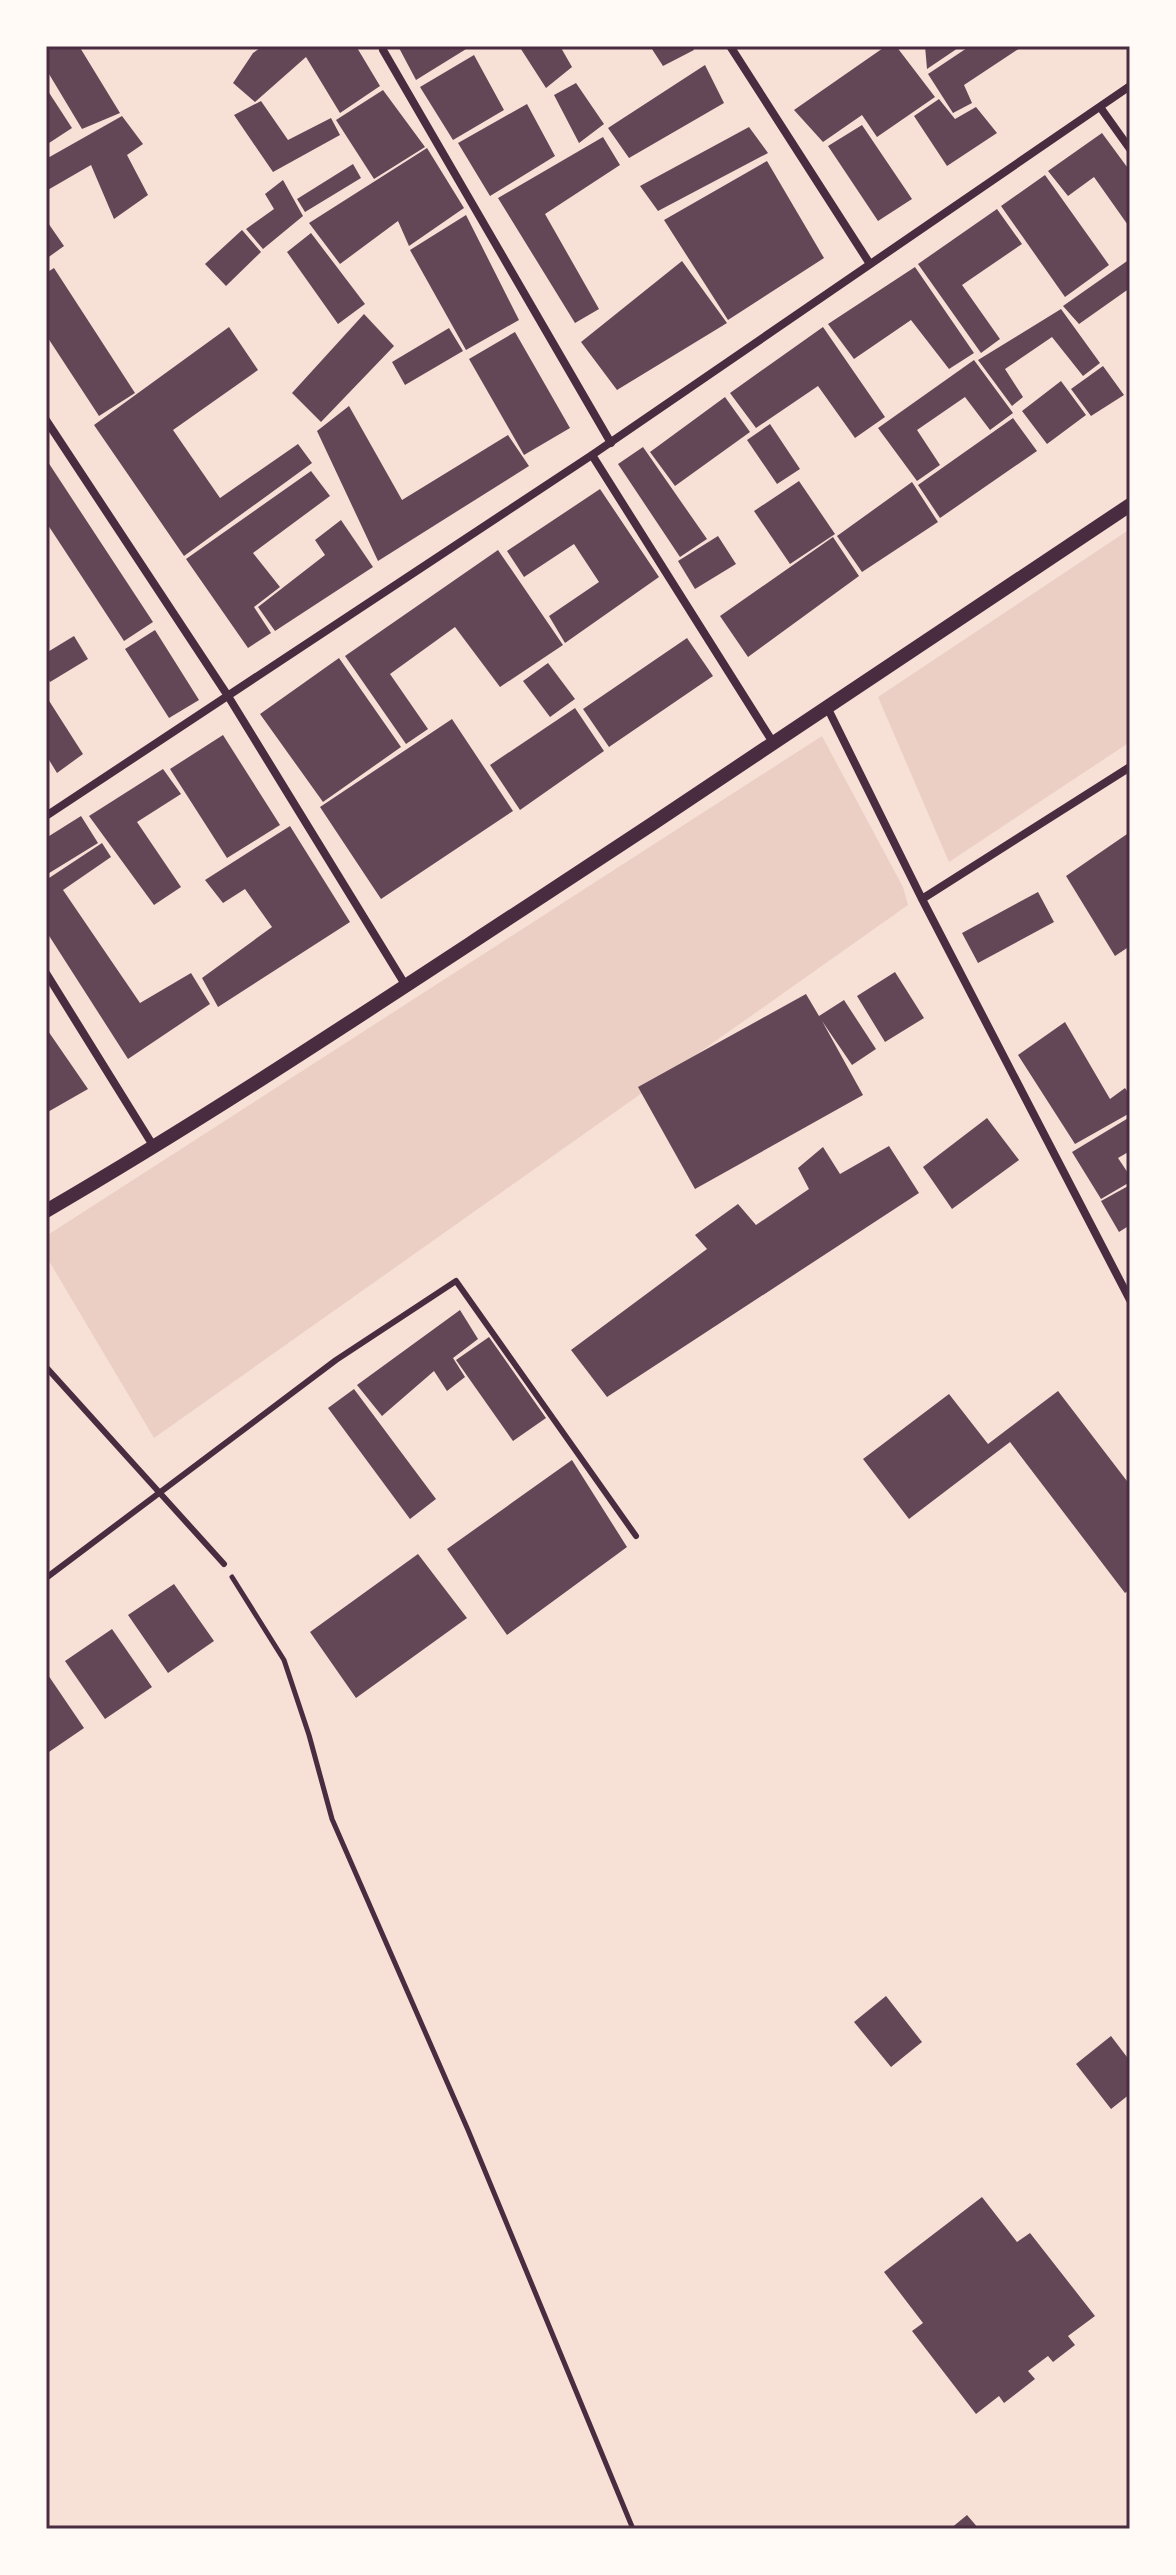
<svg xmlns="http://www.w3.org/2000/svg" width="1176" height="2575" font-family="Roboto,sans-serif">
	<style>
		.green { fill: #ebcfc5 }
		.building { fill: #644757 }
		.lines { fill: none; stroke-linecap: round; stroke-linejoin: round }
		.path { stroke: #4a2c40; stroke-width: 5 }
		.service { stroke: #4a2c40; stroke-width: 6 }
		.minor { stroke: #4a2c40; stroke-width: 8 }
		.tertiary { stroke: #4a2c40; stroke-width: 14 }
		.neatline { fill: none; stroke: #4a2c40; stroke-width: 3 }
	</style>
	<rect width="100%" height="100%" fill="#f7e1d7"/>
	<path class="green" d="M 1130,529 L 1130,742 L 949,862 L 878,697 Z
		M 822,736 L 903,887 L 908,905 L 154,1438 L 46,1256 L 46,1236 Z"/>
	<path class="building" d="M 46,46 L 79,46 L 120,113 L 82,129 L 46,69 Z
		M 263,46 L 356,46 L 380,86 L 340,113 L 306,57 L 255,102 L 233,83 L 253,53 Z
		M 398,46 L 471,46 L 416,80 Z
		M 519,46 L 560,46 L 572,67 L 546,88 Z
		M 650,46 L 692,46 L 694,50 L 663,66 Z
		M 886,46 L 896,46 L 935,97 L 877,137 L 862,115 L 823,142 L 794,110 Z
		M 925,46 L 961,46 L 927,69 Z
		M 970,46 L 1023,46 L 964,85 L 972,103 L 953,113 L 928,74 Z
		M 474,55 L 504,110 L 453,140 L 420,87 Z
		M 705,65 L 724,103 L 629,158 L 608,128 Z
		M 576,83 L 604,124 L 579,143 L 554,95 Z
		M 46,88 L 72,128 L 46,145 Z
		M 383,90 L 425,147 L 374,179 L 336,120 Z
		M 939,99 L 955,119 L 976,107 L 997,133 L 947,166 L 914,116 Z
		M 261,101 L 288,140 L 331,118 L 340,135 L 273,172 L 234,115 Z
		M 527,104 L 555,156 L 490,196 L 458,143 Z
		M 122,116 L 143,144 L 127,155 L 148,195 L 114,219 L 91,165 L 46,191 L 46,159 Z
		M 862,125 L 912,199 L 878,221 L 828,146 Z
		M 749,127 L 768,153 L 658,211 L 640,186 Z
		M 1102,133 L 1130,171 L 1130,228 L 1094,177 L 1068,196 L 1048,171 Z
		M 603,137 L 620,165 L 545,214 L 599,309 L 575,323 L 498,198 Z
		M 427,148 L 464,208 L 409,246 L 398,221 L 340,264 L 309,223 Z
		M 767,161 L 824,258 L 728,320 L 664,220 Z
		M 353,164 L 361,178 L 305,212 L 297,199 Z
		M 1045,175 L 1109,265 L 1065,297 L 1001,206 Z
		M 283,180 L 303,216 L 263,249 L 246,229 L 274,209 L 265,194 Z
		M 997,209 L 1022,244 L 962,285 L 1000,339 L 981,353 L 918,264 Z
		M 466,215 L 519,320 L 466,350 L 410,250 Z
		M 46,220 L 64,246 L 46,259 Z
		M 242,230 L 261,252 L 226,286 L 205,264 Z
		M 311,233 L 365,304 L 338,324 L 287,252 Z
		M 1130,259 L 1130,288 L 1079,324 L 1063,306 Z
		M 682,261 L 727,323 L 617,390 L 581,342 Z
		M 915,267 L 974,353 L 949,369 L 911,320 L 854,359 L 828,324 Z
		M 54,268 L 135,393 L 99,416 L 46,335 L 46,273 Z
		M 1061,309 L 1100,363 L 1083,376 L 1052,337 L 1005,369 L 1023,397 L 1012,406 L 978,360 Z
		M 364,314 L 394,346 L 321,422 L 292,393 Z
		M 229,327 L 258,370 L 173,430 L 220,498 L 298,444 L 312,463 L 184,556 L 94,425 Z
		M 823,327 L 885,417 L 855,438 L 818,386 L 756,428 L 730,393 Z
		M 449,328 L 463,351 L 405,385 L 392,362 Z
		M 515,332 L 570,428 L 524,455 L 469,359 Z
		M 974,360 L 1013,413 L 990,430 L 965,397 L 917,430 L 940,465 L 917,481 L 878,428 Z
		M 1103,366 L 1124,395 L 1091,416 L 1071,389 Z
		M 1061,381 L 1086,415 L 1047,444 L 1022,411 Z
		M 725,397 L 750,432 L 675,486 L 650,452 Z
		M 349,406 L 402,500 L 508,435 L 529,466 L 378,561 L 317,431 Z
		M 1013,418 L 1037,451 L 940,518 L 918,485 Z
		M 770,424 L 800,469 L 777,484 L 747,440 Z
		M 643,447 L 707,539 L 680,557 L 618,464 Z
		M 46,459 L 153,622 L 124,641 L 46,522 Z
		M 311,471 L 330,496 L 253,553 L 280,587 L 254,607 L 271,633 L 248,648 L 186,559 Z
		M 799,481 L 835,534 L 790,564 L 754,511 Z
		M 912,482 L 938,522 L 862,572 L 837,536 Z
		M 600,489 L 659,577 L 565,643 L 549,616 L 599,582 L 574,544 L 524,577 L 507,551 Z
		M 341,520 L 373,567 L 275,631 L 258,607 L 325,555 L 315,540 Z
		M 718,536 L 736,564 L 695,589 L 678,561 Z
		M 833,537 L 859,576 L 748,657 L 720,616 Z
		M 498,550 L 563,645 L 500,687 L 455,627 L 390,674 L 428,729 L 406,744 L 345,656 Z
		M 155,630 L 199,700 L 169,718 L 125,649 Z
		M 74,636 L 88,659 L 50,682 L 46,675 L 46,653 Z
		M 687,638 L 713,676 L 609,747 L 583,709 Z
		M 339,658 L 401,747 L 323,802 L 260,714 Z
		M 548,663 L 575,699 L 550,717 L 523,681 Z
		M 46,696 L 83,754 L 57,773 L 46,755 Z
		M 575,708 L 604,751 L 520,810 L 490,765 Z
		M 452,719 L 513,811 L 381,899 L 320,807 Z
		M 223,735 L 280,825 L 227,858 L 170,769 Z
		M 163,769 L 181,794 L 137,822 L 181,887 L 154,905 L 89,816 Z
		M 81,816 L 98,843 L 46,875 L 46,838 Z
		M 290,826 L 350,922 L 218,1007 L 202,978 L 272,927 L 245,889 L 223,903 L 205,880 Z
		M 1130,832 L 1130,946 L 1115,956 L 1066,876 Z
		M 102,843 L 111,857 L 63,890 L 140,1003 L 191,973 L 210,1004 L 128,1059 L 46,931 L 46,880 Z
		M 1038,892 L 1054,922 L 978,963 L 962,933 Z
		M 895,972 L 924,1018 L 885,1042 L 857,996 Z
		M 806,994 L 819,1016 L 844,1000 L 876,1049 L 852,1065 L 822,1021 L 863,1095 L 695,1189 L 638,1087 Z
		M 1065,1022 L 1110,1099 L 1125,1088 L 1130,1095 L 1130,1113 L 1075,1144 L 1018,1055 Z
		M 46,1028 L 88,1089 L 46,1113 Z
		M 1130,1117 L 1130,1151 L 1118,1158 L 1130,1176 L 1130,1182 L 1101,1199 L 1072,1152 Z
		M 987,1118 L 1019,1160 L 952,1209 L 923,1167 Z
		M 889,1146 L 919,1193 L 607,1397 L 571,1350 L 707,1249 L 695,1235 L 738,1204 L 756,1225 L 809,1189 L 798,1168 L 823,1147 L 840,1174 Z
		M 1130,1185 L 1130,1225 L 1119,1232 L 1101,1201 Z
		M 460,1310 L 478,1339 L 453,1358 L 465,1377 L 447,1391 L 434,1371 L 382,1416 L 357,1385 Z
		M 489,1337 L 546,1418 L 513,1441 L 456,1360 Z
		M 354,1389 L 436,1499 L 410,1519 L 328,1408 Z
		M 1058,1391 L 1130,1485 L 1130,1589 L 1125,1593 L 1010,1442 L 909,1519 L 863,1459 L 949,1394 L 988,1444 Z
		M 572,1460 L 627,1547 L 507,1635 L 447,1549 Z
		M 418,1554 L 467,1618 L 356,1698 L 310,1632 Z
		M 174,1584 L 214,1641 L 168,1673 L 128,1615 Z
		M 112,1629 L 152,1687 L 105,1719 L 65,1661 Z
		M 46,1672 L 84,1728 L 46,1754 Z
		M 886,1996 L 922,2042 L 891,2067 L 854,2022 Z
		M 1111,2036 L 1130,2061 L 1130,2094 L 1111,2109 L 1076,2064 Z
		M 982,2197 L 1017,2242 L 1030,2233 L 1095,2316 L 1068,2336 L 1075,2345 L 1053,2362 L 1048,2356 L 1028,2371 L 1035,2379 L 1004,2403 L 999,2396 L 976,2414 L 912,2331 L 923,2323 L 884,2272 Z
		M 967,2515 L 979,2529 L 950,2529 Z"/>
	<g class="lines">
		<path class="path" d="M 232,1577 L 284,1660 L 309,1735 L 332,1819 L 468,2130 L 633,2529"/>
		<path class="service" d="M 46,1367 L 224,1564
			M 46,1578 L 336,1360 L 456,1281 L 636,1536"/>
		<path class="minor" d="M 730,46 L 870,264
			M 383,50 L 611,443
			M 1100,107 L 1130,149
			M 46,420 L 228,696 L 406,986
			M 592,455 L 774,744
			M 828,709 L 922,899 L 1130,1300
			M 46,816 L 592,455 L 1130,86
			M 922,899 L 1130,767
			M 46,973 L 154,1147"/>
		<path class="tertiary" d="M 46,1211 C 211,1115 370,1009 529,905 C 730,773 930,640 1130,505"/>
	</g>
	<rect width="1176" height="2575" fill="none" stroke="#fffaf5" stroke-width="96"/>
	<rect x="48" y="48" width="1080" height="2479" class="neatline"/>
</svg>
